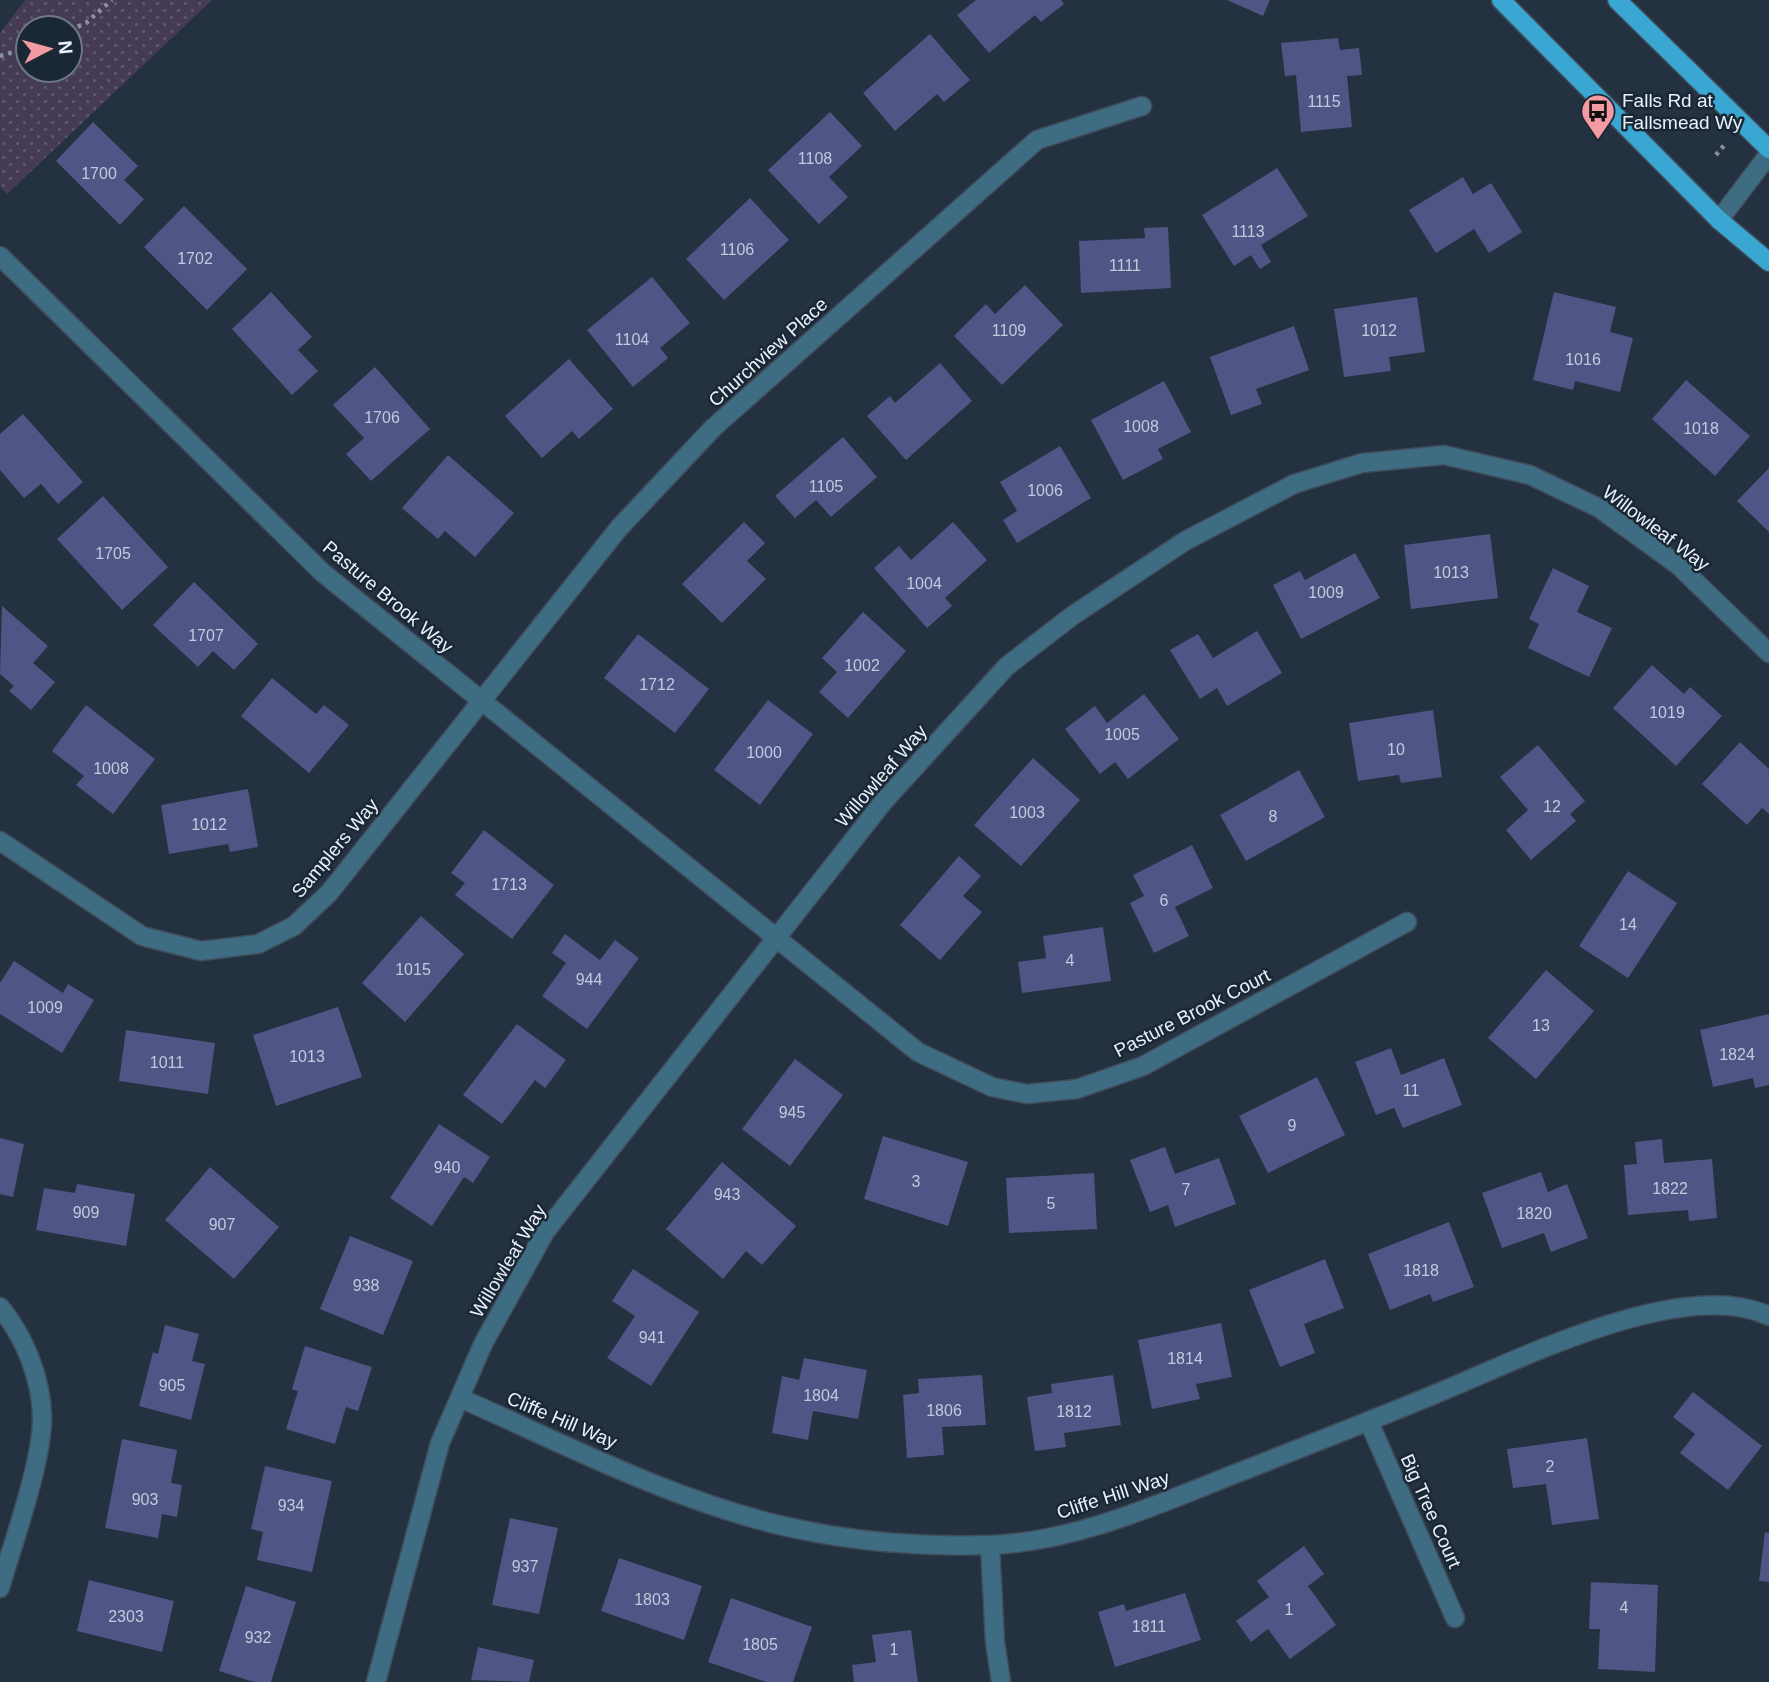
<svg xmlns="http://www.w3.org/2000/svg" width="1769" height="1682" font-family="Helvetica,sans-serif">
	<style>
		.park { fill: url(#park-dots); fill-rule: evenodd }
		.building { fill: #4f5584 }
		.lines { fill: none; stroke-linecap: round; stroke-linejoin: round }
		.minor-casing { stroke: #404c5a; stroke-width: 21 }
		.tertiary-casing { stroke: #404c5a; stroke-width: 21 }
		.primary-casing { stroke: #404c5a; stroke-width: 21 }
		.path { stroke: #8993a0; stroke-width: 4.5; stroke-dasharray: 3.5 5; stroke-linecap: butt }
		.minor { stroke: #3e6c82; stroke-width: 18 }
		.tertiary { stroke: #3e6c82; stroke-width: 18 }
		.primary { stroke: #3aa7d3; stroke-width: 18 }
		.labels { text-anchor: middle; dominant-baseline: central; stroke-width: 5; stroke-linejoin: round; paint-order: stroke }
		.number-label { font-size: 16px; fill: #c2cadd }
		.poi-label { font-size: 19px; fill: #e9f1fb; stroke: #1a2735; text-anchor: start }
		.street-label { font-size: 19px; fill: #e9f1fb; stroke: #1a2735 }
	</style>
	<defs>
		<pattern id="park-dots" width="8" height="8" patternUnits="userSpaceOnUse" patternTransform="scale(1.75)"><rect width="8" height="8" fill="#453b56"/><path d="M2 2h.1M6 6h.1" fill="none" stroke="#60586f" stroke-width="1.8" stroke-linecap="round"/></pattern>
	</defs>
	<rect width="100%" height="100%" fill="#243140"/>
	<path class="park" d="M 25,0 L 212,0 L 7,194 L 0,187 L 0,33 ZM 28,28 L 70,28 L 70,70 L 28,70 Z"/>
	<path class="building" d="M 976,0 L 1061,0 L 1064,4 L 1041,22 L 1035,15 L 989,53 L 957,15 Z
		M 1227,0 L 1270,0 L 1263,16 Z
		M 930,34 L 970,80 L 944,102 L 937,94 L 895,131 L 863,93 Z
		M 1338,38 L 1340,50 L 1359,48 L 1362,75 L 1347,76 L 1352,127 L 1301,132 L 1296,75 L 1285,76 L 1281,43 Z
		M 830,112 L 862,146 L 829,177 L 848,197 L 819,224 L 768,170 Z
		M 93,122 L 138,166 L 124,180 L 144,199 L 120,225 L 56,161 Z
		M 1277,168 L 1308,216 L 1261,245 L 1271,262 L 1260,269 L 1251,255 L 1234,266 L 1202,215 Z
		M 1463,177 L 1473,194 L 1491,183 L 1522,232 L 1489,253 L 1474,229 L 1436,253 L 1409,210 Z
		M 750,198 L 789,240 L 724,300 L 686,259 Z
		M 184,206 L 247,269 L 207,310 L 144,247 Z
		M 1168,227 L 1171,288 L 1081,293 L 1079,241 L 1145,238 L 1144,228 Z
		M 652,277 L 690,323 L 660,348 L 668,358 L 633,387 L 587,330 Z
		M 1025,285 L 1063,325 L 1002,385 L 954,336 L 986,304 L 995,314 Z
		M 271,292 L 312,337 L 298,350 L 318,371 L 292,395 L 232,329 Z
		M 1554,292 L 1616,307 L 1610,332 L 1633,338 L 1620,392 L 1575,381 L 1573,390 L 1533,380 Z
		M 1417,297 L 1425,352 L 1389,357 L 1391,371 L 1344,377 L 1334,309 Z
		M 1294,326 L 1309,370 L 1256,389 L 1262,404 L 1231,415 L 1210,357 Z
		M 569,359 L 613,409 L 579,439 L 572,431 L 542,458 L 505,416 Z
		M 940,363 L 972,401 L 906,460 L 867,416 L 890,396 L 895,403 Z
		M 375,367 L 430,429 L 371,481 L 346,454 L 364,438 L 333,405 Z
		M 1686,380 L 1750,436 L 1715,476 L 1652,419 Z
		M 1164,381 L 1191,432 L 1158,449 L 1163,459 L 1123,480 L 1091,420 Z
		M 23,414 L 83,482 L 58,504 L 41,484 L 24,498 L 0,470 L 0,434 Z
		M 843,437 L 877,477 L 831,517 L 816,500 L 795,518 L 775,496 Z
		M 1060,446 L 1091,498 L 1017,543 L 1003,520 L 1017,511 L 1000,482 Z
		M 448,455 L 514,513 L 475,557 L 445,531 L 438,539 L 402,508 Z
		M 1769,468 L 1769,532 L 1737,501 Z
		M 103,496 L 168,567 L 122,610 L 57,539 Z
		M 744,522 L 765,543 L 747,561 L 766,579 L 722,623 L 682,584 Z
		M 953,522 L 987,560 L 945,598 L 952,606 L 927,628 L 874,568 L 899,546 L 911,560 Z
		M 1490,534 L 1498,598 L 1411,609 L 1404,545 Z
		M 1355,553 L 1380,598 L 1301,639 L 1273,585 L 1300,571 L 1305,580 Z
		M 1553,568 L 1589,586 L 1577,612 L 1612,628 L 1589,677 L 1528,648 L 1539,624 L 1529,619 Z
		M 194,582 L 258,644 L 234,670 L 213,651 L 198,667 L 153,625 Z
		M 2,606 L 48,646 L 33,663 L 55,682 L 31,710 L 9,691 L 14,686 L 0,674 Z
		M 863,612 L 906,651 L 848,718 L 819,692 L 837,672 L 822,658 Z
		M 1257,631 L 1282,673 L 1227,706 L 1217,688 L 1200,699 L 1170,650 L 1198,634 L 1213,658 Z
		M 638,634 L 709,689 L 675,733 L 604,678 Z
		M 1652,665 L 1684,694 L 1690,687 L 1722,716 L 1676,766 L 1613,708 Z
		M 272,678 L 316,714 L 324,705 L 349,725 L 309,773 L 241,716 Z
		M 1144,694 L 1179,739 L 1128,779 L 1115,762 L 1100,774 L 1065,729 L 1095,706 L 1107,723 Z
		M 768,700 L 813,734 L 760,805 L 714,770 Z
		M 86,705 L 155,759 L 113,814 L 76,785 L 84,776 L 52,751 Z
		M 1433,710 L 1442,777 L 1401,783 L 1399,775 L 1358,781 L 1349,723 Z
		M 1740,742 L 1769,769 L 1769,814 L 1762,808 L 1747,825 L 1702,784 Z
		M 1538,745 L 1585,801 L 1570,814 L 1576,821 L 1531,860 L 1506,830 L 1528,810 L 1500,777 Z
		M 1033,758 L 1080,800 L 1021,866 L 974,825 Z
		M 1299,770 L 1325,817 L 1246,861 L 1220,815 Z
		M 248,789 L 258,847 L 230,852 L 228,844 L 169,854 L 161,805 Z
		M 484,830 L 554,885 L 512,939 L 455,895 L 465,883 L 451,873 Z
		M 1192,845 L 1213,888 L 1175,907 L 1189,936 L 1154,953 L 1130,903 L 1144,896 L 1133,875 Z
		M 959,856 L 981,876 L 963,896 L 982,912 L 940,960 L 900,925 Z
		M 1628,871 L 1677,903 L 1628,978 L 1579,946 Z
		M 421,916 L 464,954 L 405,1022 L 362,983 Z
		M 1103,927 L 1111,981 L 1022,993 L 1018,962 L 1046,958 L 1043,936 Z
		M 565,934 L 600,960 L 615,940 L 639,958 L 587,1029 L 542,996 L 566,963 L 552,953 Z
		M 14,961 L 63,993 L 68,984 L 94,1000 L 62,1053 L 0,1014 L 0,983 Z
		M 1546,970 L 1594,1011 L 1536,1079 L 1488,1038 Z
		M 338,1007 L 362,1077 L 276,1106 L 253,1035 Z
		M 1769,1014 L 1769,1085 L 1755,1088 L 1753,1078 L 1713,1087 L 1700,1030 Z
		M 517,1024 L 566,1060 L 545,1088 L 535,1080 L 502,1124 L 463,1095 Z
		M 126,1030 L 215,1043 L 208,1094 L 119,1081 Z
		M 1391,1048 L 1401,1075 L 1444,1058 L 1462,1105 L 1403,1128 L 1394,1108 L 1376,1115 L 1355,1062 Z
		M 795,1059 L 843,1095 L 790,1166 L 742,1129 Z
		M 1317,1077 L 1345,1135 L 1268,1173 L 1239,1116 Z
		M 439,1124 L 490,1157 L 473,1183 L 464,1177 L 432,1226 L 390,1198 Z
		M 883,1136 L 968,1162 L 948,1226 L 864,1199 Z
		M 0,1138 L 24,1144 L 13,1197 L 0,1194 Z
		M 1662,1139 L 1664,1163 L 1712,1159 L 1717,1218 L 1689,1221 L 1688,1210 L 1628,1215 L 1624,1165 L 1637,1164 L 1635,1142 Z
		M 1165,1147 L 1175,1174 L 1219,1158 L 1236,1204 L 1175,1227 L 1168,1205 L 1150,1212 L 1130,1160 Z
		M 722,1162 L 796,1226 L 762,1265 L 746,1251 L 723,1279 L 666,1229 Z
		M 210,1167 L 279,1227 L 234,1279 L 165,1220 Z
		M 1541,1172 L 1548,1192 L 1567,1184 L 1588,1238 L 1551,1252 L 1544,1233 L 1502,1248 L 1482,1193 Z
		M 1094,1173 L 1097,1229 L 1009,1233 L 1006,1178 Z
		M 77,1184 L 135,1194 L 126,1246 L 36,1230 L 44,1188 L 75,1193 Z
		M 1449,1222 L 1474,1287 L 1433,1302 L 1430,1294 L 1390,1310 L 1368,1254 Z
		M 350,1236 L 413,1261 L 383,1335 L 320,1309 Z
		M 1325,1259 L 1344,1308 L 1304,1324 L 1315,1353 L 1280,1367 L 1249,1290 Z
		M 633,1269 L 699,1312 L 651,1386 L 607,1358 L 635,1316 L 612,1301 Z
		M 1221,1323 L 1232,1377 L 1196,1384 L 1200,1399 L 1152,1409 L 1138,1340 Z
		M 165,1325 L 199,1334 L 192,1361 L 205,1364 L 191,1420 L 139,1406 L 153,1352 L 158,1354 Z
		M 305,1346 L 372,1367 L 358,1411 L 346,1407 L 335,1444 L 286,1429 L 298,1391 L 292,1389 Z
		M 804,1358 L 867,1370 L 858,1419 L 813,1411 L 808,1440 L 772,1433 L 782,1376 L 799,1380 Z
		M 982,1375 L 986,1425 L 942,1427 L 944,1455 L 907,1458 L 903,1395 L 919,1393 L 918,1379 Z
		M 1113,1375 L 1121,1425 L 1064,1433 L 1066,1447 L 1035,1451 L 1027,1397 L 1052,1393 L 1051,1384 Z
		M 1693,1392 L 1762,1446 L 1728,1490 L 1680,1453 L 1695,1434 L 1673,1417 Z
		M 1587,1438 L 1599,1519 L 1552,1525 L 1546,1484 L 1513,1488 L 1507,1449 Z
		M 122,1439 L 177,1450 L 171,1483 L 182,1485 L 177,1517 L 162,1514 L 158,1538 L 105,1528 Z
		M 265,1466 L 332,1481 L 312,1572 L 257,1560 L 263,1532 L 251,1529 Z
		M 510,1518 L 558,1528 L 539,1614 L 492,1605 Z
		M 1765,1532 L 1769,1533 L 1769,1582 L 1759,1581 Z
		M 1304,1546 L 1324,1574 L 1308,1586 L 1336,1625 L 1290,1659 L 1268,1629 L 1251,1642 L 1236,1621 L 1269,1597 L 1257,1581 Z
		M 619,1558 L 702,1586 L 684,1640 L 601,1611 Z
		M 89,1580 L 174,1601 L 162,1652 L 77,1631 Z
		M 1591,1582 L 1658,1585 L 1655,1672 L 1598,1669 L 1600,1629 L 1589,1629 Z
		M 246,1586 L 296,1602 L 271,1682 L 254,1682 L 219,1671 Z
		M 1185,1593 L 1201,1640 L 1115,1667 L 1098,1612 L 1124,1604 L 1126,1611 Z
		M 731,1598 L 812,1627 L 793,1682 L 766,1682 L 708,1662 Z
		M 911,1630 L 918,1682 L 854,1682 L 852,1665 L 876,1662 L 872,1635 Z
		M 478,1647 L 534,1660 L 529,1682 L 471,1680 Z"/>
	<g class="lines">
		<g class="minor-casing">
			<path id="minor" d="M 0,256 L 323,573 L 918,1052 L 992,1087 L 1027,1094 L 1077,1089 L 1143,1066 L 1407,922
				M 0,841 L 142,936 L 201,951 L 258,944 L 294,926 L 329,893 L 619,528 L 713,428 L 1037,140 L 1142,106
				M 0,1307 C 24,1336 41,1377 42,1416 C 43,1461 13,1542 0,1588
				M 460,1398 C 562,1443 666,1497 775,1524 C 844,1541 918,1547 988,1545 C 1070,1543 1152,1507 1227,1477 C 1296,1450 1365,1423 1433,1395 C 1516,1361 1684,1275 1769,1316
				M 1369,1422 L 1455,1618
				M 990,1545 L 995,1642 L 1001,1682
				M 376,1682 L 440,1443 L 483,1344 L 545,1232 L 884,801 L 1007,666 L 1072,616 L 1185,541 L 1294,484 L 1362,463 L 1444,455 L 1530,475 L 1599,508 L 1678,565 L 1769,653"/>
		</g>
		<g class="tertiary-casing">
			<path id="tertiary" d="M 1719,220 L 1769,154"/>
		</g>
		<g class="primary-casing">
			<path id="primary" d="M 1501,0 L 1719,220 L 1769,262
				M 1617,0 L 1769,149"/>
		</g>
		<path class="path" d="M 70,30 L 86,23 L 112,0
			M 0,56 L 28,48
			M 1716,155 L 1726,143"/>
		<use href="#minor" class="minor"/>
		<use href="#tertiary" class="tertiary"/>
		<use href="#primary" class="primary"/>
	</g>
	<defs>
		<g id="bus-pin" transform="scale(1.75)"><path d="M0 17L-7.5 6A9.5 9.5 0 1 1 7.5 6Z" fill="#f49aa3" stroke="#1a2735"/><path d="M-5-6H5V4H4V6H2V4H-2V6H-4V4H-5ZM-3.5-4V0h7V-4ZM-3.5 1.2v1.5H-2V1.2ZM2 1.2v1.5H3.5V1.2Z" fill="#111"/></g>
	</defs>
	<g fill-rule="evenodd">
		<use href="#bus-pin" x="1598" y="111"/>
	</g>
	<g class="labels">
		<g class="number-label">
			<text x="1324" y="101">1115</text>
			<text x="815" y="158">1108</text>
			<text x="99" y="173">1700</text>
			<text x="1248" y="231">1113</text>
			<text x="737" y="249">1106</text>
			<text x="195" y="258">1702</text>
			<text x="1125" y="265">1111</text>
			<text x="1009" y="330">1109</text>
			<text x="1379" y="330">1012</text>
			<text x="632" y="339">1104</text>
			<text x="1583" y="359">1016</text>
			<text x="382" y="417">1706</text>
			<text x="1141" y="426">1008</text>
			<text x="1701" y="428">1018</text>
			<text x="826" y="486">1105</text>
			<text x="1045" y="490">1006</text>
			<text x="113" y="553">1705</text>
			<text x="1451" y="572">1013</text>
			<text x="924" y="583">1004</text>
			<text x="1326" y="592">1009</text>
			<text x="206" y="635">1707</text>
			<text x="862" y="665">1002</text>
			<text x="657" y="684">1712</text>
			<text x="1667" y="712">1019</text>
			<text x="1122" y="734">1005</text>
			<text x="1396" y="749">10</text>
			<text x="764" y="752">1000</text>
			<text x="111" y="768">1008</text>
			<text x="1552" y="806">12</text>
			<text x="1027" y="812">1003</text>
			<text x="1273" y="816">8</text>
			<text x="209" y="824">1012</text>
			<text x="509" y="884">1713</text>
			<text x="1164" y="900">6</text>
			<text x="1628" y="924">14</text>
			<text x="1070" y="960">4</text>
			<text x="413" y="969">1015</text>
			<text x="589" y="979">944</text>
			<text x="45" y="1007">1009</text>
			<text x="1541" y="1025">13</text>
			<text x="1737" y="1054">1824</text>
			<text x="307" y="1056">1013</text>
			<text x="167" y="1062">1011</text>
			<text x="1411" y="1090">11</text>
			<text x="792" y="1112">945</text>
			<text x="1292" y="1125">9</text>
			<text x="447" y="1167">940</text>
			<text x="916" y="1181">3</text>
			<text x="1670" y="1188">1822</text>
			<text x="1186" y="1189">7</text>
			<text x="727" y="1194">943</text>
			<text x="1051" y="1203">5</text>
			<text x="86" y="1212">909</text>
			<text x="1534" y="1213">1820</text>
			<text x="222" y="1224">907</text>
			<text x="1421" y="1270">1818</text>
			<text x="366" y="1285">938</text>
			<text x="652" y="1337">941</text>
			<text x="1185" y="1358">1814</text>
			<text x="172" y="1385">905</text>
			<text x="821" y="1395">1804</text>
			<text x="944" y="1410">1806</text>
			<text x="1074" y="1411">1812</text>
			<text x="1550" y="1466">2</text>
			<text x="145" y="1499">903</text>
			<text x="291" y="1505">934</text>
			<text x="525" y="1566">937</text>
			<text x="652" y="1599">1803</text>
			<text x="1624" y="1607">4</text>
			<text x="1289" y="1609">1</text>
			<text x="126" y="1616">2303</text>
			<text x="1149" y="1626">1811</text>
			<text x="258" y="1637">932</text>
			<text x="760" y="1644">1805</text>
			<text x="894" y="1649">1</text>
		</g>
		<g class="poi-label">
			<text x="1622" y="100">Falls Rd at<tspan x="1622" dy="22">Fallsmead Wy</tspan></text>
		</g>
		<g class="street-label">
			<text transform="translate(768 352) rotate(-42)">Churchview Place</text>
			<text transform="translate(1656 528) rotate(37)">Willowleaf Way</text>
			<text transform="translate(388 597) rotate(40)">Pasture Brook Way</text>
			<text transform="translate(881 776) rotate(-49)">Willowleaf Way</text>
			<text transform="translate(335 848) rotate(-50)">Samplers Way</text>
			<text transform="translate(1192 1013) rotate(-27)">Pasture Brook Court</text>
			<text transform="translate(508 1261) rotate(-59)">Willowleaf Way</text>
			<text transform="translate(562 1420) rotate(23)">Cliffe Hill Way</text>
			<text transform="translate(1113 1495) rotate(-18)">Cliffe Hill Way</text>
			<text transform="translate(1431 1511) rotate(66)">Big Tree Court</text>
		</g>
	</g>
	<g transform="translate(49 49) rotate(84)"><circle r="33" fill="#1a2735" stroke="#6d7884" stroke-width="2"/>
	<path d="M0-5L12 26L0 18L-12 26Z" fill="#f49aa3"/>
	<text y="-10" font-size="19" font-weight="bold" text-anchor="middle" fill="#e9f1fb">N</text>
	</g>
</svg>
